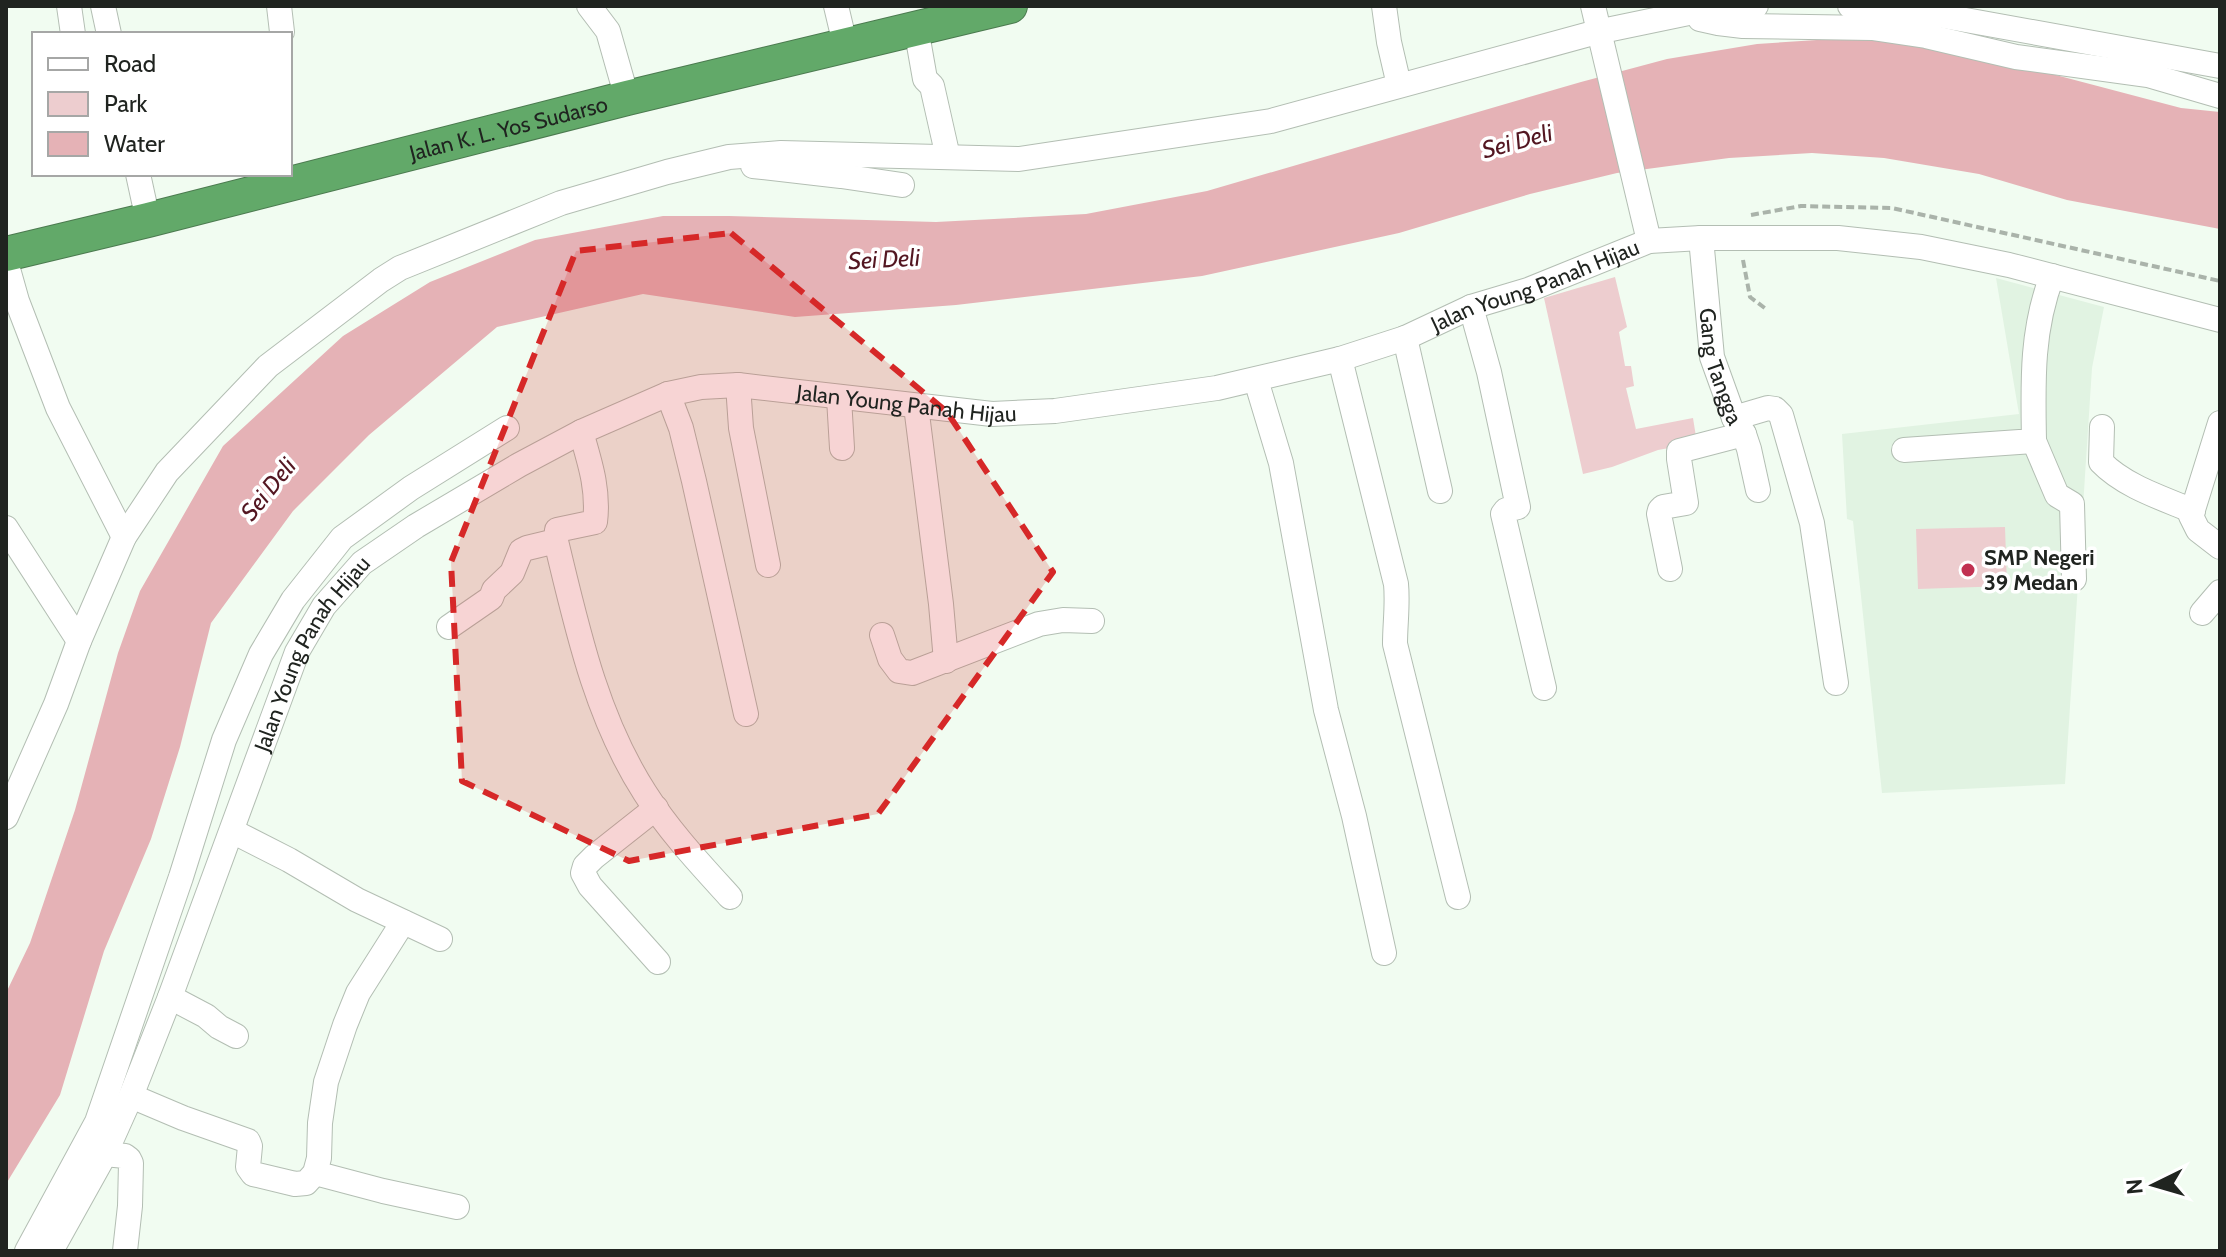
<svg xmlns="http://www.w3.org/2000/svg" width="2226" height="1257" font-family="Cabin,sans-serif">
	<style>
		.built { fill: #e1f3e2 }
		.green { fill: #edcdcf }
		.water { fill: #e5b2b6 }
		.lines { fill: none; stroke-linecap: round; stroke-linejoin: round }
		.minor-casing { stroke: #b3beb3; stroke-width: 26 }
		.highway-casing { stroke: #4b7a4f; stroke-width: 36 }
		.path { stroke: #aab3aa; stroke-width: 4; stroke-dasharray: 8 4; stroke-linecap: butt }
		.minor { stroke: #fff; stroke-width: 24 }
		.highway { stroke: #62a969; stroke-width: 34 }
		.marked { fill: #d62828; fill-opacity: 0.2; stroke: #d62828; stroke-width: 6; stroke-dasharray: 16 10; stroke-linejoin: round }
		.poi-dot { fill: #c13151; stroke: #fff; stroke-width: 3 }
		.labels { text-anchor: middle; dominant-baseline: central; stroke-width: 7; stroke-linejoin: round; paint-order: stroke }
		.street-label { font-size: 22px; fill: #202420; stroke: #fff }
		.poi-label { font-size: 22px; font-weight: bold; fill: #202420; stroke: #fff; text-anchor: start }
		.water-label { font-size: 24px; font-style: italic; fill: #531621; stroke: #fff }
	</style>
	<rect width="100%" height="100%" fill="#f1fcf1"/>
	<path class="built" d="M 1996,278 L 2104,307 L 2092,368 L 2065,784 L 1882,793 L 1853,521 L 1847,519 L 1842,434 L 2019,414 Z"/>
	<path class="green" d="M 1615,277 L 1627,327 L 1619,332 L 1625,366 L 1631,366 L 1634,386 L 1626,388 L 1636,429 L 1693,418 L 1697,443 L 1658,450 L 1612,467 L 1583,474 L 1544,298 Z
		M 2005,527 L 2007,586 L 1918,589 L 1916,529 Z"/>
	<path class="water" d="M 1863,37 L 1927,41 L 2181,108 L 2220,112 L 2220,229 L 2067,200 L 1979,174 L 1884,158 L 1812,153 L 1729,158 L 1617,173 L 1530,194 L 1399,233 L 1202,276 L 956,305 L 795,317 L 643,294 L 497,327 L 369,435 L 293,511 L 211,623 L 180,747 L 151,839 L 104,951 L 60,1095 L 6,1184 L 6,993 L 30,943 L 75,810 L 118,653 L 140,591 L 223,446 L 343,336 L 430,282 L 535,240 L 663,216 L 729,216 L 936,222 L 1086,214 L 1207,191 L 1581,82 L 1667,59 L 1757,44 Z"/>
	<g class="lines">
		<g class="minor-casing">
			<g id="minor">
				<path d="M 69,6 L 73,34"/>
				<path d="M 103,6 L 109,34"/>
				<path d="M 279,6 L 282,32"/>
				<path d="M 589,6 L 608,31 L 627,98"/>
				<path d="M 836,6 L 845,44"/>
				<path d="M 1384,6 L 1389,42 L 1399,85"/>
				<path d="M 1593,6 L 1649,241"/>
				<path d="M 1850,6 L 1938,15 L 2220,66"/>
				<path d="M 1700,19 L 1718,23 L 1743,26 L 1872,28 L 1926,36 L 2016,57 L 2148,75 L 2220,96"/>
				<path d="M 916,28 L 925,79 L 932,86 L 948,157"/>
				<path d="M 753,166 L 841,176 L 902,185"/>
				<path d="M 138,174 L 148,220"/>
				<path id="s1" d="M 1701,238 L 1712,357 L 1734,418 L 1744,434 L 1749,449 L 1758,490"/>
				<path d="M 6,262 L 17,301 L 58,408 L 124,537"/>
				<path d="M 1471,307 L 1489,372 L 1518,507 L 1506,510 L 1503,514 L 1544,688"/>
				<path d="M 1405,338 L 1440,491"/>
				<path d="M 1340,359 L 1396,584 C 1398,604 1395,624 1395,644 L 1458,897"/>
				<path d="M 1256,380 L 1281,463 L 1326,710 L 1354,816 L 1384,953"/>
				<path d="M 738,385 L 741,428 L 768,565"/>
				<path d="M 668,394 L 681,428 L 694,481 L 746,714"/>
				<path d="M 839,398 L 842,448"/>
				<path d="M 916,406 L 941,604 L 946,661"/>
				<path d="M 1734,418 L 1768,408 L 1775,409 L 1781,415 L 1812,523 L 1836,683"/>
				<path d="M 2220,423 L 2191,516 L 2198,530 L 2220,547"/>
				<path d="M 2102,427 L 2101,462 C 2124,486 2162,498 2193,511"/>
				<path d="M 581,432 C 590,463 599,490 595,522 L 557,530 L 556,541 C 577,628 596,717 645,793 C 669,831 700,864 730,897"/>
				<path d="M 2034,441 L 2057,495 L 2072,504 L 2074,579"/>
				<path d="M 1904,450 L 2034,441 C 2033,383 2031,331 2052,276"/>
				<path d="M 6,528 L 79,641"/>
				<path d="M 1670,569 L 1659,514 L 1660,510 L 1663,507 L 1686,503 L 1679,459 L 1679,451 L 1744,434"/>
				<path d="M 2202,613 L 2220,592"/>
				<path d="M 449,627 L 491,598 L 494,590 L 512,573 L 521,551 L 527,548 L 556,541"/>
				<path d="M 882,635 L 890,659 L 899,671 L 912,673 L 1039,624 L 1063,620 L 1092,621"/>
				<path d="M 656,808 L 594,857 L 585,866 L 583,873 L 590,886 L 658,962"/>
				<path d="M 6,817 L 56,704 L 79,641 L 124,537 L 167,472 L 268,366 L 381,280 L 400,268 L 561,203 L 667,172 L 729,157 L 781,153 L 1019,159 L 1271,121 L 1597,32 L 1703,10 L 1756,6"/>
				<path d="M 232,831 L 289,860 L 357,900 L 440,939"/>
				<path d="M 170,997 L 206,1016 L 219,1027 L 236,1036"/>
				<path d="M 131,1096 L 183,1118 L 248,1141 L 250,1146 L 248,1167 L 253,1174 L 295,1184 L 306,1183 L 315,1173 L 319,1158 L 320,1123 L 326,1082 L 345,1025 L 358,993 L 403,922"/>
				<path d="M 105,1154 L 125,1156 L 129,1159 L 131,1163 L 130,1206 L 125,1251"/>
				<path d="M 315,1173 L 383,1191 L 457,1207"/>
				<path d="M 27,1251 L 97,1122 L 181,877 L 224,740 L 261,654 L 293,600 L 342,538 L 411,488 L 507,428"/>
				<path id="s2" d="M 51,1251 L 105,1154 L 131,1096 L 170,997 L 297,652 L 324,606 L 362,563 L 416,526 L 519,465 L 581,432 L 668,394 L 701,387 L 738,385 L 992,414 L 1055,411 L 1217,388 L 1340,359 L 1405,338 L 1471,307 L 1528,290 L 1649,241 L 1701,238 L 1838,238 L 1921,247 L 2009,265 L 2220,320"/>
			</g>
		</g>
		<g class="highway-casing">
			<g id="highway">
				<path id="s3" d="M 6,254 L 148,220 L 627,98 L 1010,6"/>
			</g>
		</g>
		<path class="path" d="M 1751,215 L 1801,206 L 1892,208 L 2220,281
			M 1743,260 L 1750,297 L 1766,309"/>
		<use href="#minor" class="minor"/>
		<use href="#highway" class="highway"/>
	</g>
	<path class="marked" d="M 731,233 L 947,412 L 1053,572 L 878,814 L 629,861 L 462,781 L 451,562 L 576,251 Z"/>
	<circle class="poi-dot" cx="1968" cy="570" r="8"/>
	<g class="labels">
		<g class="street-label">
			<text stroke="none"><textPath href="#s3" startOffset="518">Jalan K. L. Yos Sudarso</textPath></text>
			<text stroke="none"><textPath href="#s2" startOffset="1998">Jalan Young Panah Hijau</textPath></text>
			<text stroke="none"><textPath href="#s1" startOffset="130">Gang Tangga</textPath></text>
			<text stroke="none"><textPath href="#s2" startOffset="1350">Jalan Young Panah Hijau</textPath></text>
			<text stroke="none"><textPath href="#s2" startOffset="654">Jalan Young Panah Hijau</textPath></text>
		</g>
		<g class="poi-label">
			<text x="1984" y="557">SMP Negeri<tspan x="1984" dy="25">39 Medan</tspan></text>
		</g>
		<g class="water-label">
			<text transform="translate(1517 141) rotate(-15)">Sei Deli</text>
			<text transform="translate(884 259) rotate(-3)">Sei Deli</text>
			<text transform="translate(268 489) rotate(-51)">Sei Deli</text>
		</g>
	</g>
	<rect width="2226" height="1257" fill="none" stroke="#202420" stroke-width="16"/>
	<rect x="32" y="32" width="260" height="144" fill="#ffffff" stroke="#a6a7a6" stroke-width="2"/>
	<rect x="48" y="58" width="40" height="12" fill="#ffffff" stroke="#a6a7a6" stroke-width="2"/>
	<text x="104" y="72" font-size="24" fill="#202420">Road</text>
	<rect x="48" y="92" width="40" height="24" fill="#edcdcf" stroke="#a6a7a6" stroke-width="2"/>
	<text x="104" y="112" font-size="24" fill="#202420">Park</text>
	<rect x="48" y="132" width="40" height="24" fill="#e5b2b6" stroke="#a6a7a6" stroke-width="2"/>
	<text x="104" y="152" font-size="24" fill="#202420">Water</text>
	<g transform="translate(2154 1185) rotate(265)" stroke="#ffffff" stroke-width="6" paint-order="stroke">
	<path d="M0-6L14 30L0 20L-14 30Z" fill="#202420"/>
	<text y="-12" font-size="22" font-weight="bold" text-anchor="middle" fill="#202420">N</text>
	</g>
</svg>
